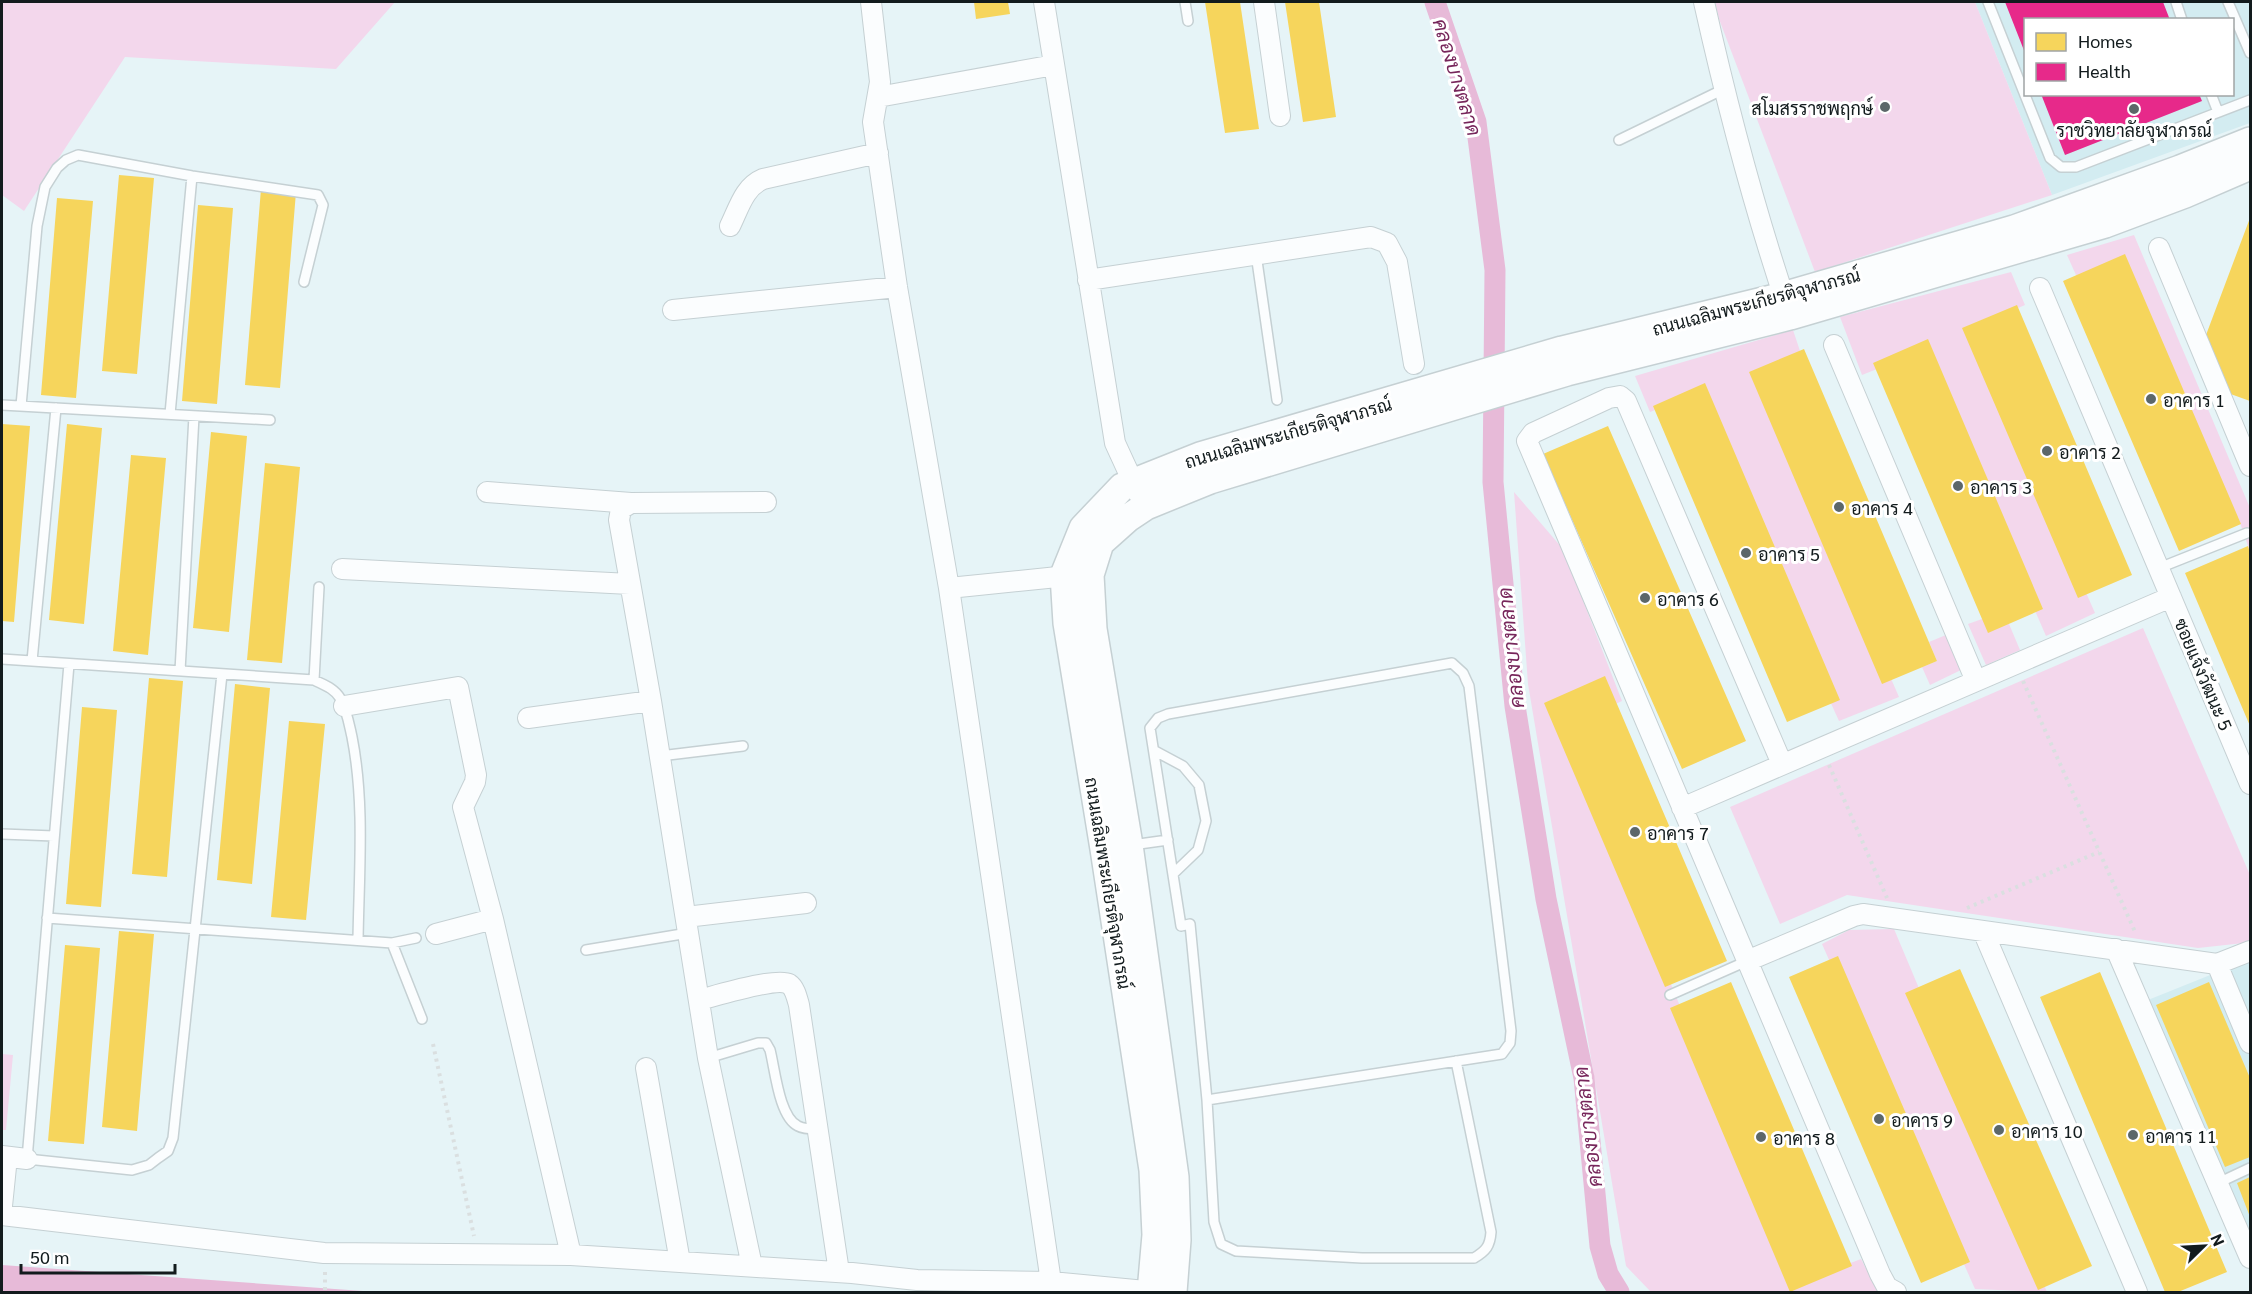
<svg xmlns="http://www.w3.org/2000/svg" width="2252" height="1294" font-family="Georgia,Sarabun,serif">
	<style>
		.built { fill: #d3ecf1; fill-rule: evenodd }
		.green { fill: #f3d7ec }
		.water { fill: #e7bad8 }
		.homes { fill: #f6d55c }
		.health { fill: #e7298a }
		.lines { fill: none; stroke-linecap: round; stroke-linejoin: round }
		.canal { stroke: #e7bad8; stroke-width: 21 }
		.lane-casing { stroke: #c5d0d3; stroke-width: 12 }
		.street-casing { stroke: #c5d0d3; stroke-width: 22 }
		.secondary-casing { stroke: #c5d0d3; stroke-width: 30 }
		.path { stroke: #dadfe0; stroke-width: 4; stroke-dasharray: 3 4.5; stroke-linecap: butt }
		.lane { stroke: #fbfdfe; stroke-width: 9 }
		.street { stroke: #fbfdfe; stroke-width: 20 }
		.secondary { stroke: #fbfdfe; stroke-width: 27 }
		.poi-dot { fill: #5c6769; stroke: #fff; stroke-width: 2 }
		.labels { text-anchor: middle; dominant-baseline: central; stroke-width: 6; stroke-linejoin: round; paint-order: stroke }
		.poi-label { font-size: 18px; fill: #121b1d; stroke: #fff; text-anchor: start }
		.street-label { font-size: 18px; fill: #121b1d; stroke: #fff }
		.water-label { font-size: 20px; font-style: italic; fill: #77265b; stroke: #fff }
	</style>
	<rect width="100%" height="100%" fill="#e6f4f7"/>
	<path class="built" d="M 1975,2 L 2250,2 L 2250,123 L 2052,195 ZM 2026,20 L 2232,20 L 2232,94 L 2026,94 Z
		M 2250,959 L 2250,1248 L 2148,1000 Z"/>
	<path class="green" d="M 2,2 L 395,2 L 336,69 L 125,57 L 24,211 L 2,195 Z
		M 1715,2 L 1975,2 L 2052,195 L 1815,272 L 1719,19 Z
		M 2134,235 L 2250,508 L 2250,552 L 2238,517 L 2194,538 L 2067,255 Z
		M 2011,272 L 2025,305 L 1970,329 L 2095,613 L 2046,636 L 1922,351 L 1862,375 L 1840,317 Z
		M 1793,330 L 1802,357 L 1760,377 L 1899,697 L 1839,721 L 1691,396 L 1650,412 L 1635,376 Z
		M 1514,492 L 1563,549 L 1622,701 L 1564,728 L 1796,1284 L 1861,1259 L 1878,1292 L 1651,1292 L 1626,1266 L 1528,684 Z
		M 1982,619 L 2009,624 L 2020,650 L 1986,665 L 1968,624 Z
		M 2143,628 L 2250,875 L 2250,940 L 2244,943 L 2198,948 L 1847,895 L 1780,924 L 1730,807 Z
		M 1946,635 L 1961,670 L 1930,685 L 1922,667 L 1937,661 L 1929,642 Z
		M 1894,929 L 2047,1292 L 1975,1289 L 1822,944 L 1849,930 Z
		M 2,1054 L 13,1055 L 6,1130 L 2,1130 Z"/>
	<path class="water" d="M 2,1265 L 377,1292 L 2,1292 Z"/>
	<path class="homes" d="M 974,2 L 1008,2 L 1010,14 L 976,19 Z
		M 1205,2 L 1240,2 L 1259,129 L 1225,133 Z
		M 1285,2 L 1319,2 L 1336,117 L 1303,122 Z
		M 119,175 L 154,178 L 137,374 L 102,371 Z
		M 261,189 L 296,192 L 280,388 L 245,385 Z
		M 57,198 L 93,201 L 76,398 L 41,395 Z
		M 198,205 L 233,208 L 217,404 L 182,401 Z
		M 2250,218 L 2250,401 L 2225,392 L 2203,343 Z
		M 2125,254 L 2241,524 L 2179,551 L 2063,281 Z
		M 2017,305 L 2132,575 L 2078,598 L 1962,328 Z
		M 1928,339 L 2043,609 L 1988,633 L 1873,363 Z
		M 1804,349 L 1937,661 L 1882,684 L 1749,372 Z
		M 1705,383 L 1840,700 L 1787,722 L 1653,406 Z
		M 2,424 L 30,426 L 14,622 L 2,621 Z
		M 67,424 L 102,428 L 84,624 L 49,620 Z
		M 1608,426 L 1746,741 L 1682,769 L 1543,454 Z
		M 211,432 L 247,436 L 229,632 L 193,628 Z
		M 131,455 L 166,458 L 148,655 L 113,651 Z
		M 265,463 L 300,467 L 282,663 L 247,660 Z
		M 2248,546 L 2250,552 L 2250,726 L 2185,573 Z
		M 1605,676 L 1727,961 L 1665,987 L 1544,703 Z
		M 149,678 L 183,681 L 167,877 L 132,874 Z
		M 235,684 L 270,688 L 252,884 L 217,880 Z
		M 82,707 L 117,710 L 101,907 L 66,904 Z
		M 289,721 L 325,724 L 306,920 L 271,917 Z
		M 119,931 L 154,934 L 137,1131 L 102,1127 Z
		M 65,945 L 100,948 L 84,1144 L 48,1141 Z
		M 1838,956 L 1970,1262 L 1921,1283 L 1789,977 Z
		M 1960,969 L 2092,1266 L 2038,1290 L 1905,993 Z
		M 2100,972 L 2227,1272 L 2178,1292 L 2165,1292 L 2040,997 Z
		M 1731,982 L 1852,1266 L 1790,1292 L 1670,1008 Z
		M 2209,982 L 2250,1078 L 2250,1157 L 2225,1167 L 2156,1005 Z
		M 2250,1177 L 2250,1217 L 2237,1183 Z"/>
	<path class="health" d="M 2005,2 L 2163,2 L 2170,20 L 2026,20 L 2025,53 Z
		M 2041,94 L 2199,94 L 2202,101 L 2065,155 Z"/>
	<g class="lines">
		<path class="canal" d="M 1435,2 L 1476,122 L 1495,270 L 1493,482 L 1515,706 L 1546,899 L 1584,1078 L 1600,1246 L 1608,1274 L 1619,1292"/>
		<g class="lane-casing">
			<path id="lane" d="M 1185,2 L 1188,21
				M 1988,2 L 2050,158 L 2061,167 L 2076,167 L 2250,100
				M 2176,2 L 2182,20
				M 2228,2 L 2250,53
				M 2211,94 L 2218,112
				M 1619,140 L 1724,89
				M 1256,254 L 1277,400
				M 2,405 L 270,420
				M 21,406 L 37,226 L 45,187 L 57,168 L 66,160 L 78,155 L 192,176 L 318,195 L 323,205 L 304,282
				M 170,414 L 192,176
				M 2159,568 L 2247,533
				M 2,659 L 314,680 C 324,685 334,688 340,698 C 347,710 349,724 352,737 C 365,803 359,873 358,940
				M 32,661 L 56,408
				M 69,664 L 27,1159 L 132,1170 L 149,1165 L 158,1158 L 168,1151 L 173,1138 L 222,674
				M 180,671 L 194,416
				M 314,680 L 319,587
				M 1155,751 L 1183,766 L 1199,785 L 1206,821 L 1198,850 L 1173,874
				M 660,756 L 743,746
				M 2,834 L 54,836
				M 1132,845 L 1168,840
				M 47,918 L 392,943 L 416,938
				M 392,943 L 422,1019
				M 586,950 L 688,933
				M 1670,995 L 1747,961
				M 708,1058 L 758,1043 L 766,1043 L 770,1050 C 775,1069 779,1117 798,1126 C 803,1129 812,1129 818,1129
				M 1207,1100 L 1502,1054 L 1510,1043 L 1511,1031 L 1469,686 L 1463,673 L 1452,663 L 1168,714 L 1158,718 L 1150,728 L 1181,926 L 1190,924 L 1207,1100 L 1214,1222 L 1221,1244 L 1236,1251 L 1362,1258 L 1474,1258 C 1486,1251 1490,1246 1491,1232 L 1456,1061
				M 2218,1183 L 2250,1168"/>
		</g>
		<g class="street-casing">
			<path id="street" d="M 871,2 L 880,82 L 873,122 L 897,287 L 949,588 L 1051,1282
				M 1044,2 L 1115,443 L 1138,493
				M 1264,2 L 1280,116
				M 1704,2 C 1727,105 1754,208 1788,309
				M 878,97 L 1054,65
				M 730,226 C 739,208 744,187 763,179 L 878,153
				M 2159,248 L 2250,466
				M 1088,280 L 1371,237 L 1387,243 L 1397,262 L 1414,364
				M 2040,288 L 2250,784
				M 673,310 L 897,287
				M 1834,345 L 1976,681
				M 487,492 L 631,503
				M 342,569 L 630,584
				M 949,588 L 1077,575
				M 344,706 L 458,687 L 476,775 L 475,782 L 463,807 L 493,919 L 571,1255
				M 528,718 L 651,701
				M 1782,764 L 1626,401 L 1620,396 L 1609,398 L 1533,433 L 1527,441 L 1880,1274 L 1887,1287 L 1896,1292
				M 1682,808 L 2171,597
				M 686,917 L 806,903
				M 1983,931 L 2137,1292
				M 436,934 L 493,919
				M 2116,949 L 2250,1258
				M 1747,961 L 1854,916 L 1863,914 L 2217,964 L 2250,951
				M 2217,964 L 2250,1043
				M 699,1000 C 715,996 777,977 789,984 C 795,988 797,998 799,1005 L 839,1272
				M 646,1068 L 680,1262
				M 2,1156 L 27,1159
				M 2,1206 L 7,1157
				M 2,1215 L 324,1253 L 571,1255 L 852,1273 L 917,1280 L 1051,1282 L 1156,1292
				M 752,1266 L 708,1058 L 651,701 L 619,520 L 621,509 L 631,503 L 766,502"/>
		</g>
		<g class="secondary-casing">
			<path id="secondary" d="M 1151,1292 L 1156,1235 L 1153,1170 L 1104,849 L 1067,623 L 1064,575 L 1083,528 L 1122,487 L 1200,456 L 1562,350 L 1783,296 L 2014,229 L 2180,169 L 2250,141
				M 1173,1292 L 1177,1240 L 1175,1177 L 1129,845 L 1093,629 L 1090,575 L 1100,543 L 1128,518 L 1146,506 L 1210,480 L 1567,372 L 1790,316 L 2105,224 L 2185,194 L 2250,166"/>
		</g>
		<path class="path" d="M 2023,681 L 2136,934
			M 1829,765 L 1887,898
			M 1967,908 L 2099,852
			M 433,1044 L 474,1236
			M 325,1272 L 325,1292"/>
		<use href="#lane" class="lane"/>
		<use href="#street" class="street"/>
		<use href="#secondary" class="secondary"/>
	</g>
	<g class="poi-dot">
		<circle cx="1885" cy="107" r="6"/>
		<circle cx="2134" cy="109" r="6"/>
		<circle cx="2151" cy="399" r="6"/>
		<circle cx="2047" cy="451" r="6"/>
		<circle cx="1958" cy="486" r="6"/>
		<circle cx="1839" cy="507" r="6"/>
		<circle cx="1746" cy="553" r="6"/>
		<circle cx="1645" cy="598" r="6"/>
		<circle cx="1635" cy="832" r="6"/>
		<circle cx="1879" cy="1119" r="6"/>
		<circle cx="1999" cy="1130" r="6"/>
		<circle cx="2133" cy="1135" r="6"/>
		<circle cx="1761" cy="1137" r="6"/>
	</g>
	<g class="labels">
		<g class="poi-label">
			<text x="1873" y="107" text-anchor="end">สโมสรราชพฤกษ์</text>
			<text x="2134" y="129" text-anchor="middle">ราชวิทยาลัยจุฬาภรณ์</text>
			<text x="2163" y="399">อาคาร 1</text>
			<text x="2059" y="451">อาคาร 2</text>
			<text x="1970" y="486">อาคาร 3</text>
			<text x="1851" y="507">อาคาร 4</text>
			<text x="1758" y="553">อาคาร 5</text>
			<text x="1657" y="598">อาคาร 6</text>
			<text x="1647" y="832">อาคาร 7</text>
			<text x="1891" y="1119">อาคาร 9</text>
			<text x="2011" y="1130">อาคาร 10</text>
			<text x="2145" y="1135">อาคาร 11</text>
			<text x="1773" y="1137">อาคาร 8</text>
		</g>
		<g class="street-label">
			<text transform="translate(1756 301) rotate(-15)">ถนนเฉลิมพระเกียรติจุฬาภรณ์</text>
			<text transform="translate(1288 432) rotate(-16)">ถนนเฉลิมพระเกียรติจุฬาภรณ์</text>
			<text transform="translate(2204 674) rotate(67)">ซอยแจ้งวัฒนะ 5</text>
			<text transform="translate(1109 883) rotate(81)">ถนนเฉลิมพระเกียรติจุฬาภรณ์</text>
		</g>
		<g class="water-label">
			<text transform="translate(1458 77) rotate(73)">คลองบางตลาด</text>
			<text transform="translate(1510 648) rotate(-96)">คลองบางตลาด</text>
			<text transform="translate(1587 1127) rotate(-97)">คลองบางตลาด</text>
		</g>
	</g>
	<rect width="2252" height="1294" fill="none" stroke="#121b1d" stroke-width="6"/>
	<rect x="2024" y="18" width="210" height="78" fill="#ffffff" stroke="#a0a4a5" stroke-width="1.5"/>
	<rect x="2036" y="33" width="30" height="18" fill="#f6d55c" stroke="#a0a4a5" stroke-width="1.5"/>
	<text x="2078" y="48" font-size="18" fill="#121b1d">Homes</text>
	<rect x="2036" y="63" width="30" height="18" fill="#e7298a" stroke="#a0a4a5" stroke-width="1.5"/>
	<text x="2078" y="78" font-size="18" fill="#121b1d">Health</text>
	<g transform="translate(2204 1246) rotate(66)" stroke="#ffffff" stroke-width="4.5" paint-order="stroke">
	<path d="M0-4.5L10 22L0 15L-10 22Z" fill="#121b1d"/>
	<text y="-9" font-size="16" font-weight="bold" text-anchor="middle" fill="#121b1d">N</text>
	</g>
	<path d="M21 1264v9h154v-9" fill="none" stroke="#121b1d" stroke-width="3"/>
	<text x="30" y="1264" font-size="18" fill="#121b1d" stroke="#ffffff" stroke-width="4.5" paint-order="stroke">50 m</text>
</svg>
